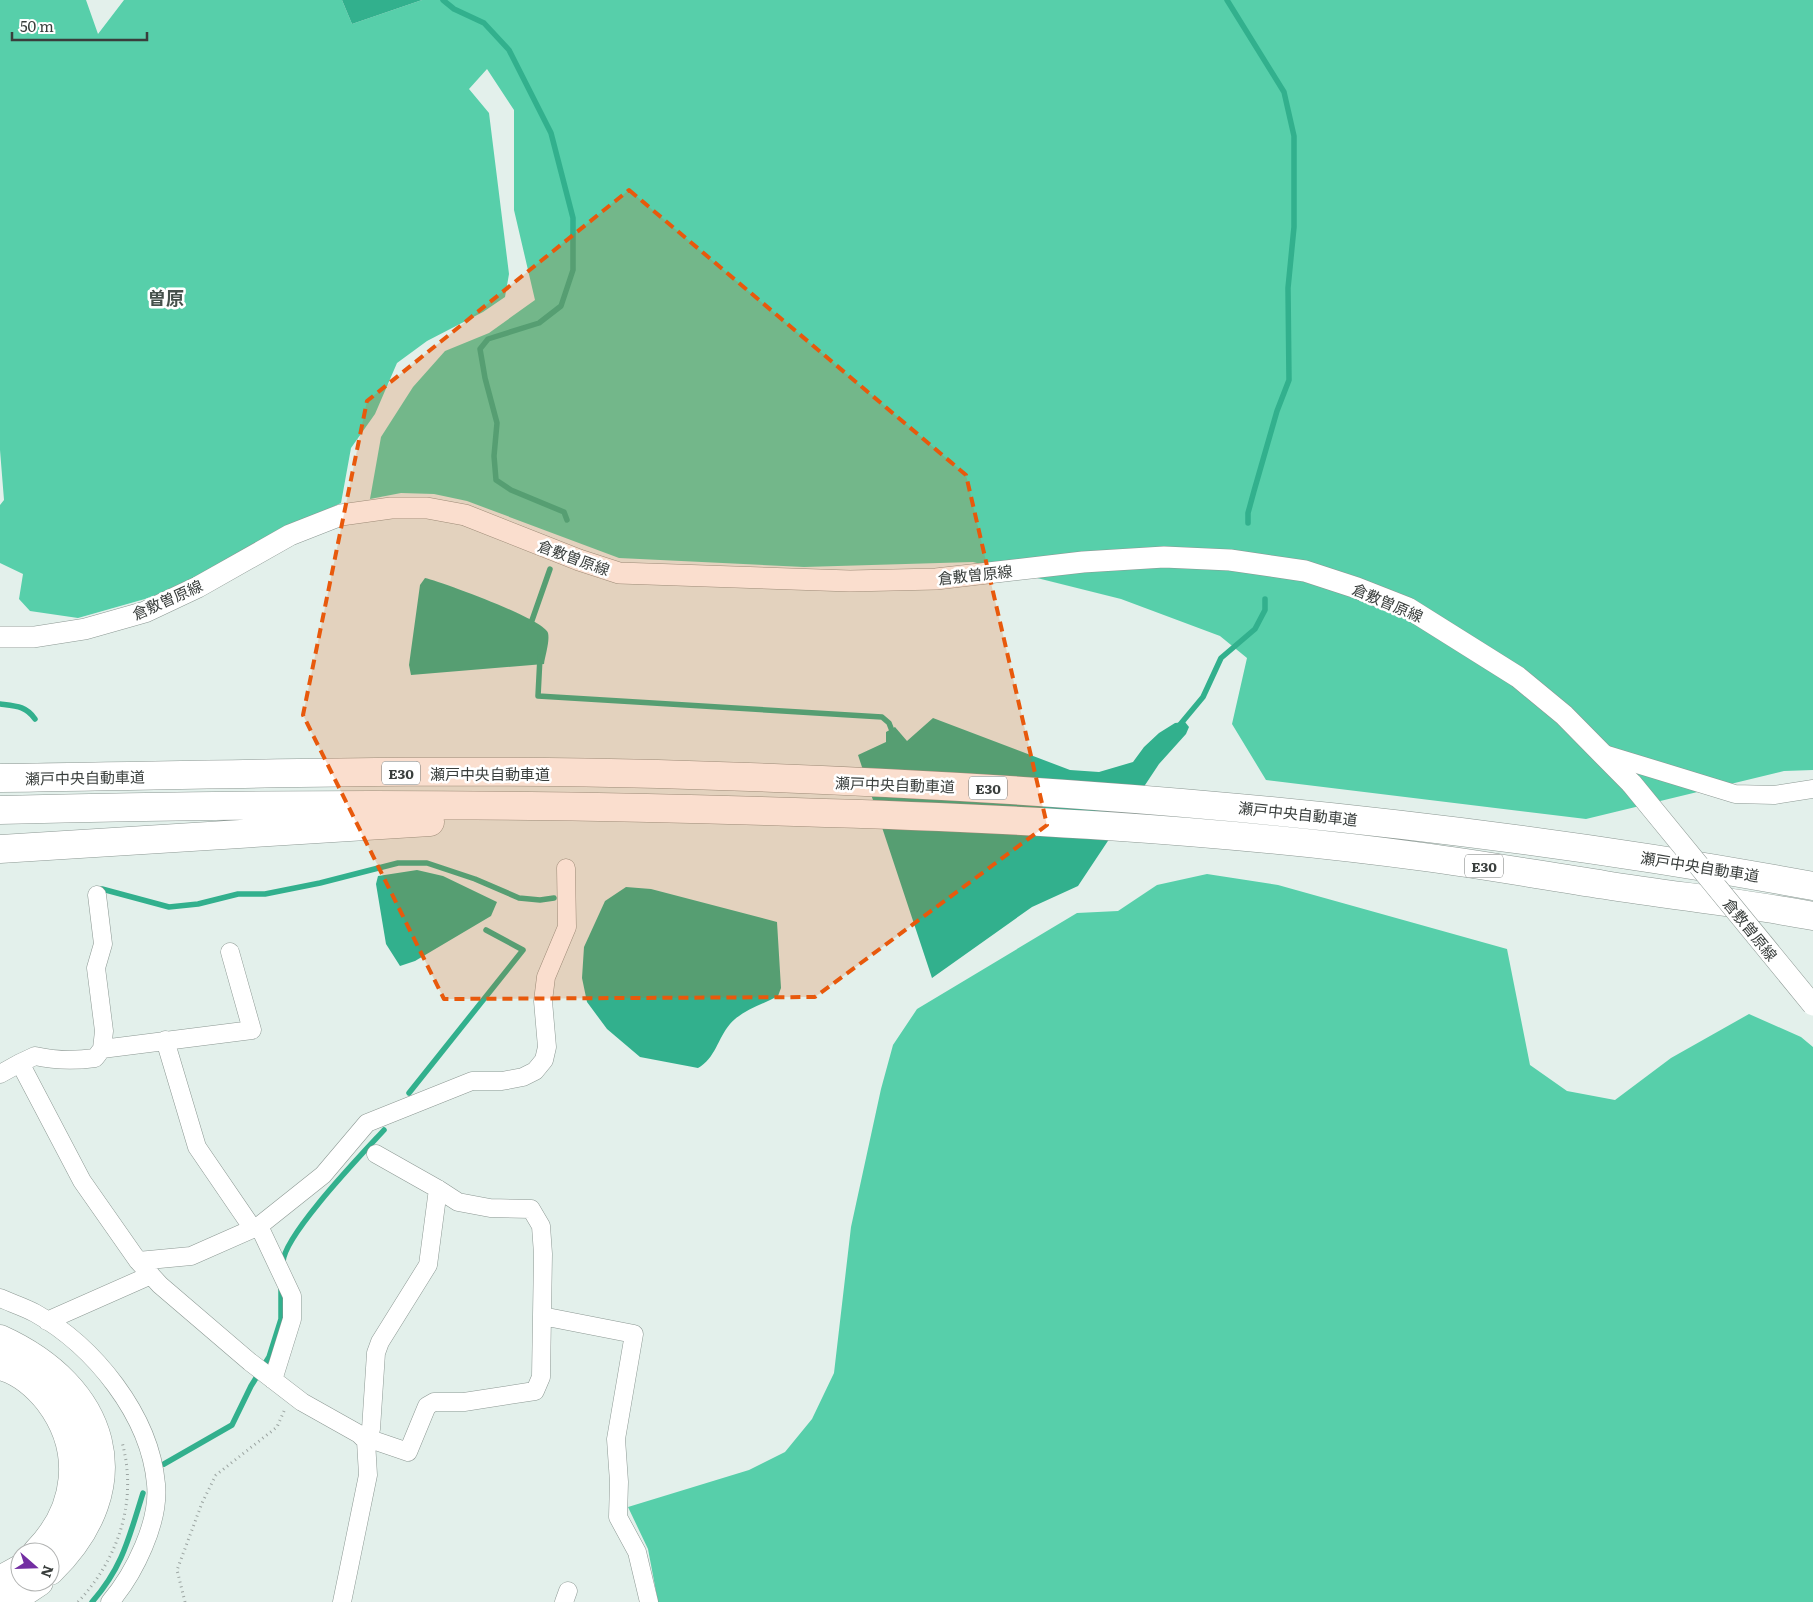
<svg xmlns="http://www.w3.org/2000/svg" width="1813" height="1602" font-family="Literata,'Noto Sans JP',serif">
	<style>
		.forest { fill: #57cfaa }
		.water { fill: #32b08d }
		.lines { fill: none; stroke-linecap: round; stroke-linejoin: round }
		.stream { stroke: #32b08d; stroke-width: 5.5 }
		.minor-casing { stroke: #8c9893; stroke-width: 19 }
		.tertiary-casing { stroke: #8c9893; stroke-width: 22 }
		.motorway-casing { stroke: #8c9893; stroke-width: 29 }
		.path { stroke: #9ba4a1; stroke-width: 3; stroke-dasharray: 1 4; stroke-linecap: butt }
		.minor { stroke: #fff; stroke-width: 18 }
		.tertiary { stroke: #fff; stroke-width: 21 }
		.motorway { stroke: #fff; stroke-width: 28 }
		.tertiary-bridge-casing { stroke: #8c9893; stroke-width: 22; stroke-linecap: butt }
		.tertiary-bridge { stroke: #fff; stroke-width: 21 }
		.marked { fill: #e8590c; fill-opacity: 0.2; stroke: #e8590c; stroke-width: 4; stroke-dasharray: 10 6; stroke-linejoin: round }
		.labels { text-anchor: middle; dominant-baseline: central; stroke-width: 5; stroke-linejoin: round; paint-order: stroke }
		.shield { fill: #fff; stroke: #747876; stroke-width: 1 }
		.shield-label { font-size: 14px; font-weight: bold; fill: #393e3c }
		.street-label { font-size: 15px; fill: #393e3c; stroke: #fff }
		.quarter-label { font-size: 18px; font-weight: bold; fill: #46514c; stroke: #fff }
	</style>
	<rect width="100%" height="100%" fill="#e3f0eb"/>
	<path class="forest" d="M 0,0 L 86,0 L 98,34 L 124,0 L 342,0 L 352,24 L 422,0 L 1813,0 L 1813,770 L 1784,771 L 1586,819 L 1266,780 L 1232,724 L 1247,658 L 1220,636 L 1121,599 L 973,562 L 804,567 L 619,558 L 467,501 L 434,494 L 401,493 L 370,499 L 381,437 L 413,387 L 445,351 L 489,333 L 535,300 L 514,210 L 514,110 L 487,69 L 469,89 L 489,113 L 509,274 L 505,297 L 483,312 L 427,341 L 397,363 L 375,414 L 351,448 L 341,503 L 256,543 L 180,589 L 78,618 L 30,611 L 19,599 L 23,574 L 0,563 L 0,505 L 4,500 L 0,450 Z
		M 1207,874 L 1278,885 L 1507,949 L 1530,1065 L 1567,1091 L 1615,1100 L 1671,1058 L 1749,1014 L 1801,1037 L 1813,1047 L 1813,1602 L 658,1602 L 648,1549 L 628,1507 L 749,1470 L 785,1452 L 812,1419 L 834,1373 L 851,1227 L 881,1089 L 893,1045 L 917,1009 L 1077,913 L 1118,911 L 1157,885 Z"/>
	<path class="water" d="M 342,0 L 422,0 L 352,24 Z
		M 425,578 C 442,582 544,619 548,633 C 550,641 545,656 544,664 L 411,675 L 409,665 L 420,585 Z
		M 933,718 L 1070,770 L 1099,772 L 1133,762 L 1144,747 L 1159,733 L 1175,723 L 1185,722 L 1189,727 L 1186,734 L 1159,764 L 1078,886 L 1032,907 L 932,978 L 858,755 L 886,742 L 886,732 L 895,727 L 907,741 Z
		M 417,870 L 443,876 L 497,902 L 491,916 L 415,961 L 400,966 L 386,944 L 376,884 L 378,876 Z
		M 626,887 L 651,889 L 777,922 L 781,988 L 778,996 C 762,1005 742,1010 730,1024 C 718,1038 715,1059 698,1068 L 640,1057 L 607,1029 L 587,1002 L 582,978 L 584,947 L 605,901 Z"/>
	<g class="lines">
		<path class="stream" d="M 443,0 L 454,9 L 484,23 L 509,50 L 551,133 L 573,218 L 573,270 L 561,306 L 539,323 L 488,339 L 480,349 L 485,378 L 497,423 L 494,456 L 496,480 L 511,490 L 564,512 L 567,520
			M 1227,0 L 1284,92 L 1294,136 L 1294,227 L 1288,288 L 1289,380 L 1277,411 L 1254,491 L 1248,513 L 1248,523
			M 530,626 L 550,569
			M 540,657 L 538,696 L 882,717 L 889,723 L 894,736
			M 0,704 C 16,706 26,706 35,719
			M 1178,727 L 1203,697 L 1221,658 L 1255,629 L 1265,610 L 1265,599
			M 102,889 L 169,907 L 198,904 L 238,894 L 265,894 L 320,883 L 398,863 L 427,863 L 475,879 L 519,898 L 540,900 L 554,898
			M 409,1093 L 523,950 L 486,930
			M 283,1262 C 284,1235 362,1154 384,1130
			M 164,1464 L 232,1425 L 251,1386 L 269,1357 L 281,1319 L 281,1287
			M 92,1602 C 123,1567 129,1537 143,1493"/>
		<g class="minor-casing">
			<path id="minor" d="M 1601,753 L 1735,794 L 1774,795 L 1813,789
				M 97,895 L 103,944 L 96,968 L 104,1031 L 102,1049
				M 165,1040 L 197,1147 L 253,1229
				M 20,1063 L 35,1056 C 57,1061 74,1061 95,1058 L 102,1049 L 252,1030 L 230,952
				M 0,1074 L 20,1063 L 82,1181 L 138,1261 L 160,1285 L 250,1362 L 302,1402 L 359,1434 L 366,1441 L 368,1475 L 342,1602
				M 138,1261 L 191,1256 L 259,1226
				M 0,1298 C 11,1303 24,1307 35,1313 C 94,1346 150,1415 156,1484 C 160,1522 134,1574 110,1602
				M 542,1316 L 634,1334 L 616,1439 L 619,1482 L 618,1517 L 637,1552 L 649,1602
				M 47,1321 L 151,1275
				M 273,1380 L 292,1319 L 292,1296 L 259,1226 L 323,1175 L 367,1123 L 472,1081 L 502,1081 L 523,1077 L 535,1071 L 544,1060 L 547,1047 L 543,1001 L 546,977 L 567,927 L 566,868
				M 367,1438 L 408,1452 L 427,1406 L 434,1402 L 464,1402 L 535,1391 L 541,1377 L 543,1254 L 541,1226 L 531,1209 L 490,1208 L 458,1202 L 438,1189 L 376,1154
				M 366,1441 L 371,1429 L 376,1353 L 380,1342 L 428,1265 L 438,1189
				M 564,1602 L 568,1591"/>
		</g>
		<g class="tertiary-casing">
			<path id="tertiary" d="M 0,637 L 34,637 L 85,629 L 145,612 L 198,587 L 290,535 L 341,515 L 391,508 L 427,508 L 465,515 L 579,560 L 619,573 L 850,581 L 936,579 L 1083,562 L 1164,557 L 1230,560 L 1305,571 L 1357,588 L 1408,608 L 1518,677 L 1564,715 L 1632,784"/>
		</g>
		<g class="motorway-casing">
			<path id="motorway" d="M 0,778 C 219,775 439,768 658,774 C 1046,785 1432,816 1813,886
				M 0,810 C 265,803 530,803 795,812 C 1005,818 1216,829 1424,857 C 1485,865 1545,876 1605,885 C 1674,896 1744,903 1813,916
				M 0,849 L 430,822
				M 0,1339 C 106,1387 138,1485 50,1571
				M 0,1366 C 20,1371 37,1386 49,1401 C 86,1450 79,1509 37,1552
				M 0,1580 L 20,1569
				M 9,1602 L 39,1582"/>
		</g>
		<path class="path" d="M 78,1602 C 119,1558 138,1500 122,1442
			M 185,1602 L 177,1570 L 202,1503 L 216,1475 L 277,1427 L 284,1411"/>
		<use href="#minor" class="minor"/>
		<use href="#tertiary" class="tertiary"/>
		<use href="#motorway" class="motorway"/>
		<g class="tertiary-bridge-casing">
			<path id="tertiary-bridge" d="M 1632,784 L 1813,1005"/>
		</g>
		<use href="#tertiary-bridge" class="tertiary-bridge"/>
	</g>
	<path class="marked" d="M 629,190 L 966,475 L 1047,825 L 815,997 L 444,999 L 303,715 L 367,401 Z"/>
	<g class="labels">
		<g class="shield">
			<rect x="382" y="761.5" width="38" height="23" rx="4"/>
			<rect x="969" y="776.5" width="38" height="23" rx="4"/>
			<rect x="1465" y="854.5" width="38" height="23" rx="4"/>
		</g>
		<g class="shield-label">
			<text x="401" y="773">E30</text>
			<text x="988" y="788">E30</text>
			<text x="1484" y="866">E30</text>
		</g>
		<g class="street-label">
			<text transform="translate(574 557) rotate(20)">倉敷曽原線</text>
			<text transform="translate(975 574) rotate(-6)">倉敷曽原線</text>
			<text transform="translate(167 599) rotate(-24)">倉敷曽原線</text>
			<text transform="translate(1388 602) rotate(23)">倉敷曽原線</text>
			<text x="490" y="773">瀬戸中央自動車道</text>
			<text transform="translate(85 777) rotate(-1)">瀬戸中央自動車道</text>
			<text transform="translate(895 784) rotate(2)">瀬戸中央自動車道</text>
			<text transform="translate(1298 813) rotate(6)">瀬戸中央自動車道</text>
			<text transform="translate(1700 866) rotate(9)">瀬戸中央自動車道</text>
			<text transform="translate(1751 929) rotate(51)">倉敷曽原線</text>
		</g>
		<g class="quarter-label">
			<text x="166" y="297">曽原</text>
		</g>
	</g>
	<g transform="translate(35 1567) rotate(110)"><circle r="24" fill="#ffffff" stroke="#b0b2b1"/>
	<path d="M0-4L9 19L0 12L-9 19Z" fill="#732ea2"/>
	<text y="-8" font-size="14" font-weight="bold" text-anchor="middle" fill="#393e3c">N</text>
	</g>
	<path d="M12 32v8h135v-8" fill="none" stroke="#393e3c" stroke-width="2.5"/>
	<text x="20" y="32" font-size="15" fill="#393e3c" stroke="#ffffff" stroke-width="4" paint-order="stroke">50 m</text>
</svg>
